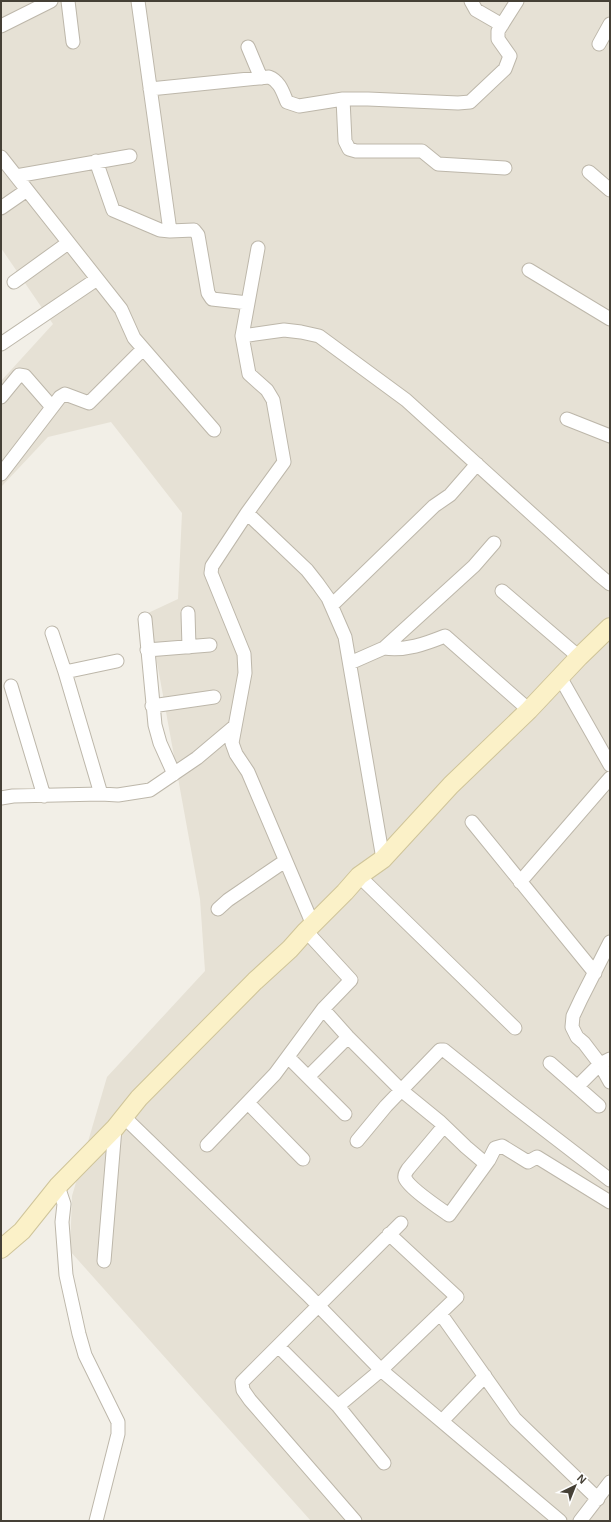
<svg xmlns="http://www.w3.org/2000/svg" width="611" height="1522" font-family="Arial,sans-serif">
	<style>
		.residential { fill: #e6e1d5 }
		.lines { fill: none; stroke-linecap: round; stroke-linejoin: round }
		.street-casing { stroke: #bdb7aa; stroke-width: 15 }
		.secondary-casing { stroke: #cfc499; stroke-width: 20 }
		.street { stroke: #fff; stroke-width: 13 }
		.secondary { stroke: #fbf1c8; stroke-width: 18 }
	</style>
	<rect width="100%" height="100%" fill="#f2efe7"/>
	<path class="residential" d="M 1,1 L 610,1 L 610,1521 L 311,1521 L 70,1251 L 72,1196 L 107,1077 L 205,971 L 200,899 L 148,613 L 178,599 L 182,513 L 111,422 L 48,437 L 1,487 L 1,381 L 53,324 L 1,248 Z"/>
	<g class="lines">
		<g class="street-casing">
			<path id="street" d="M 68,1 L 73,42
				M 138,1 L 170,231
				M 471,1 L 476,10 L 502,25
				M 1,26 L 51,1
				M 599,44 L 610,24
				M 248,47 L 261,78
				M 150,89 L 269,77 C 280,81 283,93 287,102 L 299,106 L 343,99 L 368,99 L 458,103 L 470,102 L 505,69 L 510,56 L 498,39 L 498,31 L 517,1
				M 343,99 L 345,141 L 349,149 L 356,151 L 422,151 L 438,164 L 505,168
				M 1,157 L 121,309 L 134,338 L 214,430
				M 96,161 L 113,210 L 160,230 L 170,231 L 194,230 L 198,235 L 208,293 L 212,299 L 248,303
				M 589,172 L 610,190
				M 16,176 L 130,156
				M 1,208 L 27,190
				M 258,248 L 242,336 L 249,374 L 267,390 L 273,400 L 284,462 L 247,513 L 212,566 L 211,573 L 244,654 L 245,673 L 232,743 L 236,754 L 248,772 L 313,925
				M 529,270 L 610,319
				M 14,282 L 68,243
				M 242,336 L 284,330 L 301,332 L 319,336 L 406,400 L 599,575 L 610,584
				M 1,344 L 97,279
				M 1,397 L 19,375 L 25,376 L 52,407
				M 567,419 L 610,436
				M 1,474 L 60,397 L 65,394 L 89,403 L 143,349
				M 247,513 L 307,570 L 318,584 L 328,598 L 345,637 L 383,859
				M 502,591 L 579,657
				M 332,605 L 434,506 L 450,495 L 477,464
				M 188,613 L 189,647
				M 145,619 L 155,725 L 160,743 L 174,774
				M 52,633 L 65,672 L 101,794
				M 384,648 C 406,651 425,644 445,636 L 529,710
				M 147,650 L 210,645
				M 350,663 L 384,648 L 474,566 L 494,543
				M 65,672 L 117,661
				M 560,677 L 610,765
				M 11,686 L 44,796
				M 152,706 L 214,697
				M 1,798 L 13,796 L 101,794 L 118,795 L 150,790 L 197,758 L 235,726
				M 472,822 L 595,973
				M 359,876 L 515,1028
				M 520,882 L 610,778
				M 218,909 L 228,900 L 285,861
				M 610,942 L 581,999 L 573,1016 L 572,1027 L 577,1037 L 584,1043 L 600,1064 L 610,1082
				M 323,1009 L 348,1037 L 401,1090 L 439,1121 L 466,1147 L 486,1164
				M 289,1058 L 345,1114
				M 550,1063 L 599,1106
				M 308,1077 L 348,1037
				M 577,1087 L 600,1064 L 610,1059
				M 248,1103 L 303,1159
				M 124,1117 L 307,1294 L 381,1370 L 560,1521
				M 444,1126 L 408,1169 C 406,1172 404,1175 405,1178 C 409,1188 439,1208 449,1215 L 489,1160 L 495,1148 L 502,1146 L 528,1162 L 537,1157 L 610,1202
				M 357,1141 L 386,1106 L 440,1050 L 444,1050 L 510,1103 L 610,1180
				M 207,1145 L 275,1074 L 323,1009 L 351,980 L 306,931
				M 58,1186 L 64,1204 L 62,1222 L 66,1275 L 79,1334 L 85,1355 L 118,1422 L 118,1434 L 96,1521
				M 104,1261 L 115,1128
				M 440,1313 L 515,1419 L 598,1499
				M 278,1346 L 338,1406 L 384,1463
				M 338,1406 L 381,1370 L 457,1297 L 389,1234
				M 442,1421 L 485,1376
				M 355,1521 L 250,1400 L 243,1390 L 242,1382 L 401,1223
				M 580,1521 L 610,1482"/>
		</g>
		<g class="secondary-casing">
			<path id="secondary" d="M 1,1249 L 22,1231 L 58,1186 L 115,1128 L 139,1098 L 255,981 L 290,949 L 306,931 L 345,892 L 359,876 L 383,859 L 451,785 L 529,710 L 579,657 L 610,627"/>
		</g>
		<use href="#street" class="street"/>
		<use href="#secondary" class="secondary"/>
	</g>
	<rect width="611" height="1522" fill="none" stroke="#454036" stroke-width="4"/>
	<g transform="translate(575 1486) rotate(43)" stroke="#ffffff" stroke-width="3" paint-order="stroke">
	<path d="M0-3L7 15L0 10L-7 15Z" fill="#454036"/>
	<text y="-6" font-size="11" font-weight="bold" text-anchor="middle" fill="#454036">N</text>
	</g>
</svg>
